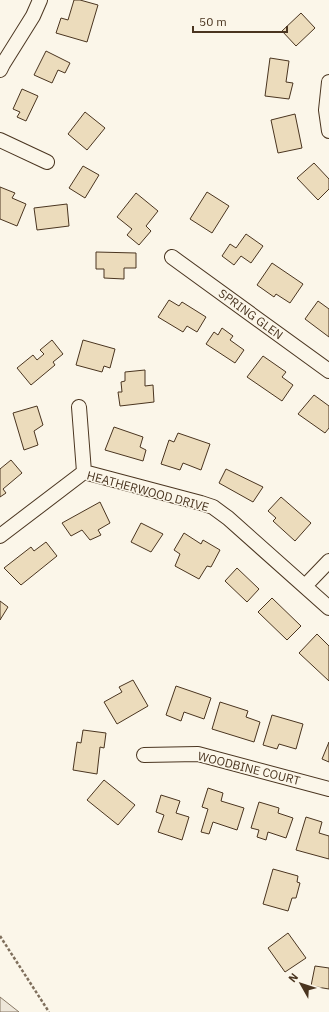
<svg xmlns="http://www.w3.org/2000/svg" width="329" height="1012" font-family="'IBM Plex Sans',sans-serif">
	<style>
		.green { fill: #ede6d9; stroke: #887966 }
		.building { fill: #ecdcbc; stroke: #4a3520 }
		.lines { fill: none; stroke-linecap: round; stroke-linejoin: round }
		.minor-casing { stroke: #4a3520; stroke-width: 16 }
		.path { stroke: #7f6f5c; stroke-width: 2.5; stroke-dasharray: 3 2; stroke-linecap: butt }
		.minor { stroke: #fbf6e9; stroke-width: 14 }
		.labels { text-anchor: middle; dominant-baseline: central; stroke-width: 3; stroke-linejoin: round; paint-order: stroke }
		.street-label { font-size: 12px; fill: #4a3520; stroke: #fbf6e9 }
	</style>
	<rect width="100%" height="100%" fill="#fbf6e9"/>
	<path class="green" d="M 0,997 L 19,1012 L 0,1012 Z"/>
	<path class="building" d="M 74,0 L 80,0 L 98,5 L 87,42 L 56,33 L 61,18 L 68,20 Z
		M 301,13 L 315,28 L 296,46 L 282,31 Z
		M 46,51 L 70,63 L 65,73 L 58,70 L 52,83 L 34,75 Z
		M 270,58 L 289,61 L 286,82 L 293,83 L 289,99 L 265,96 Z
		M 22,89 L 38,96 L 26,121 L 17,117 L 20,112 L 13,109 Z
		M 85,112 L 105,128 L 87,150 L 68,134 Z
		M 295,114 L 302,148 L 278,153 L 271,120 Z
		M 314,163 L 329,179 L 329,189 L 318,200 L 297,178 Z
		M 83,166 L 99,175 L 85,198 L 69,188 Z
		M 0,187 L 15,193 L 12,198 L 26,204 L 17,226 L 0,219 Z
		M 207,192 L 229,206 L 212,233 L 190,219 Z
		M 136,193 L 158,211 L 146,226 L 151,231 L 139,245 L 127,235 L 132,229 L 117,217 Z
		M 67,204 L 69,226 L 37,230 L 34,208 Z
		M 246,234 L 263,246 L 251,263 L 241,256 L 234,265 L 222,256 L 230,244 L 236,248 Z
		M 96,252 L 136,253 L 136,268 L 124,268 L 124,279 L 104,278 L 104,269 L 96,269 Z
		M 272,263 L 303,284 L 290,303 L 276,294 L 274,297 L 257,285 Z
		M 169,300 L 179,306 L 182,302 L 206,317 L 197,332 L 187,326 L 183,332 L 158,317 Z
		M 318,301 L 329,309 L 329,337 L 305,319 Z
		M 222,328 L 233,336 L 230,340 L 244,350 L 235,363 L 206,344 L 214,332 L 218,335 Z
		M 52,340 L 63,354 L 53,362 L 55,365 L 31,385 L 17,368 L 33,355 L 37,360 L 44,354 L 40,350 Z
		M 83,340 L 115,349 L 110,368 L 104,366 L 102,372 L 76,365 Z
		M 263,356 L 286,372 L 282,377 L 293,385 L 282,401 L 247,377 Z
		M 145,370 L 145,386 L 153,385 L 154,402 L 120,406 L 118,392 L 122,392 L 121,382 L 125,381 L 125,372 Z
		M 314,395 L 329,406 L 329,428 L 325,433 L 298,414 Z
		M 37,406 L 43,425 L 34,431 L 38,445 L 24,450 L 13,413 Z
		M 114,427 L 143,437 L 140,447 L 146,450 L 143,461 L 105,450 Z
		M 178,433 L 210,444 L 201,470 L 183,463 L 180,470 L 161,464 L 169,440 L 174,442 Z
		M 11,460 L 22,473 L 3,489 L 6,493 L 0,497 L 0,469 Z
		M 226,469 L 263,487 L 253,502 L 219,483 Z
		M 281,497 L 311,523 L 295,541 L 273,521 L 276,518 L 268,511 Z
		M 100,502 L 110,523 L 98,530 L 101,535 L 90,540 L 82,530 L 71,536 L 62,523 Z
		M 141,523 L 163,534 L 151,552 L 131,542 Z
		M 184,533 L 201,544 L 203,540 L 220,550 L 211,567 L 207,566 L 199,579 L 175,566 L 180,554 L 174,550 Z
		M 46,542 L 57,556 L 21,585 L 4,568 L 31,547 L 34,551 Z
		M 237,568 L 259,589 L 247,602 L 225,581 Z
		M 272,598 L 301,626 L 287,640 L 258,612 Z
		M 0,601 L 8,607 L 0,620 Z
		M 317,634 L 329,646 L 329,681 L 299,653 Z
		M 133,680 L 148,706 L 117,724 L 104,702 L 122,692 L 119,687 Z
		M 176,686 L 211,698 L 204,719 L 184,712 L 181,721 L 166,715 Z
		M 220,702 L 248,711 L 246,717 L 260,722 L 254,742 L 212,729 Z
		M 272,715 L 303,724 L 296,749 L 279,744 L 277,749 L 263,745 Z
		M 83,730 L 106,733 L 104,748 L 100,747 L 97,774 L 73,770 L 77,742 L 81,743 Z
		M 329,742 L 329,762 L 322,759 Z
		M 104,780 L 135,805 L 118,825 L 87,800 Z
		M 208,788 L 223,793 L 221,801 L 244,808 L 237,830 L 213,822 L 209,834 L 201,832 L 208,809 L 202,807 Z
		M 161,795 L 180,801 L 176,813 L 189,817 L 182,840 L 158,832 L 164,815 L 156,812 Z
		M 259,802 L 279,808 L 278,813 L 293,818 L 286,838 L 268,832 L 266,840 L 257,837 L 259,830 L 251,828 Z
		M 306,817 L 322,822 L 319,833 L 329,836 L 329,859 L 296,850 Z
		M 273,869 L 298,876 L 297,882 L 300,883 L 296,898 L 292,898 L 288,911 L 263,904 Z
		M 288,933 L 306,958 L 285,972 L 268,948 Z
		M 315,966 L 329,968 L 329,989 L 311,986 Z"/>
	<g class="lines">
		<g class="minor-casing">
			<path id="minor" d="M 0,70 L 3,64 L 33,16 L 40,0
				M 329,82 L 326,110 L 329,131
				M 0,140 L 47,162
				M 172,257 L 329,371
				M 79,407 L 84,472
				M 0,536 L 84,472 L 201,503 L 213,507 L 228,518 L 329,608
				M 305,586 L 329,561
				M 144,755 L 198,754 L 329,789"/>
		</g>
		<path class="path" d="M 0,936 L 49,1012"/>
		<use href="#minor" class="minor"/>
	</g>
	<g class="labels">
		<g class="street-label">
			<text transform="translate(251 314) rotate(36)">SPRING GLEN</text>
			<text transform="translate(148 491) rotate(15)">HEATHERWOOD DRIVE</text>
			<text transform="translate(249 768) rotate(14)">WOODBINE COURT</text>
		</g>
	</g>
	<g transform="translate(301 984) rotate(309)" stroke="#fbf6e9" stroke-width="3" paint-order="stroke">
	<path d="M0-3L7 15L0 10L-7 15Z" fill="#4a3520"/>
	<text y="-6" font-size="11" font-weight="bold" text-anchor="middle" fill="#4a3520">N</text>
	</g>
	<path d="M193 26v6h94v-6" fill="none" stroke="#4a3520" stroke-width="2"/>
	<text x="199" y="26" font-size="12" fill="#4a3520" stroke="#fbf6e9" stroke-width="3" paint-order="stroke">50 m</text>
</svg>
